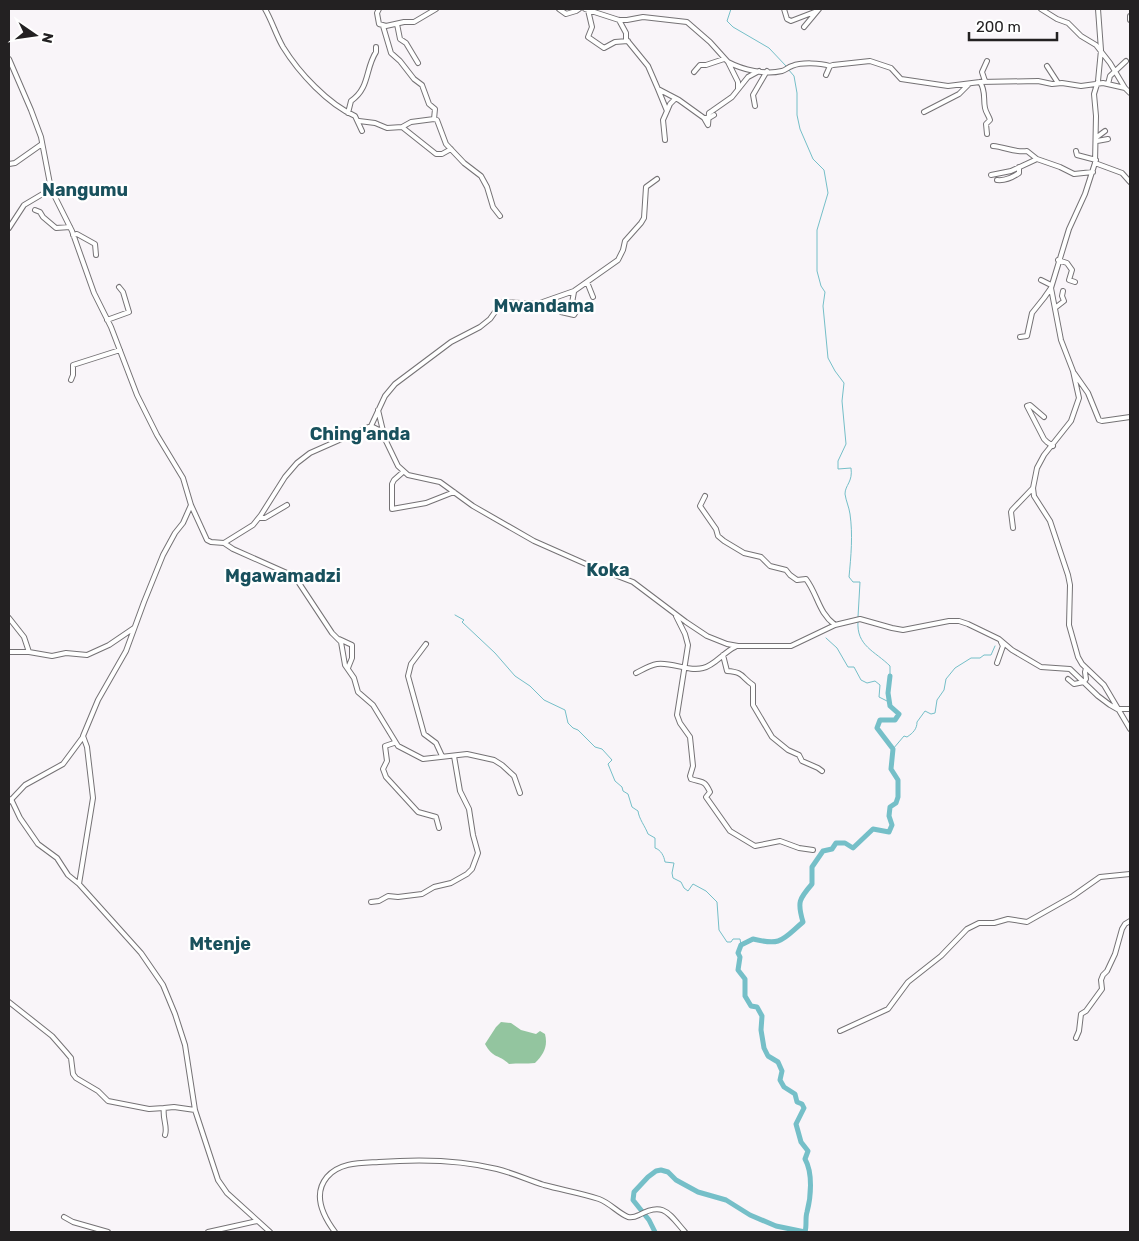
<svg xmlns="http://www.w3.org/2000/svg" width="1139" height="1241" font-family="Rubik,sans-serif">
	<style>
		.forest { fill: #93c59f }
		.lines { fill: none; stroke-linecap: round; stroke-linejoin: round }
		.stream { stroke: #75bfc8; stroke-width: 1 }
		.river { stroke: #75bfc8; stroke-width: 5 }
		.minor-casing { stroke: #757275; stroke-width: 6 }
		.minor { stroke: #fff; stroke-width: 4 }
		.labels { text-anchor: middle; dominant-baseline: central; stroke-width: 4.5; stroke-linejoin: round; paint-order: stroke }
		.quarter-label { font-size: 18px; font-weight: bold; fill: #19515d; stroke: #fff }
	</style>
	<rect width="100%" height="100%" fill="#f9f5f9"/>
	<path class="forest" d="M 501,1022 L 511,1023 L 521,1030 L 536,1034 L 540,1031 L 545,1034 C 548,1046 544,1054 535,1063 C 526,1064 518,1063 509,1064 C 499,1054 493,1059 485,1044 L 496,1027 Z"/>
	<g class="lines">
		<path class="stream" d="M 731,9 L 727,21 L 733,27 L 769,48 L 786,66
			M 788,69 L 794,76 L 797,93 L 797,115 L 800,129 L 813,159 L 824,170 L 828,193 L 817,230 L 817,271 L 821,286 L 825,292 L 823,306 L 828,358 L 835,371 L 844,383 L 842,401 L 846,444 L 838,461 L 838,469 L 851,468 C 853,482 845,485 845,494 C 846,501 849,507 850,514 C 853,535 851,556 849,577 L 853,582 L 860,582 L 858,617
			M 455,615 L 464,620 L 462,622 L 495,653 L 515,676 L 530,686 L 544,700 L 565,710 L 568,723 L 573,728 L 578,730 L 595,747 L 602,749 L 612,760 L 608,764 L 615,781 L 622,787 L 623,791 L 628,794 L 632,807 L 638,811 C 639,819 645,826 648,834 L 655,838 L 655,848 C 661,850 664,856 665,862 L 674,863 L 672,873 L 673,878 L 681,882 L 684,888 L 688,891 L 693,884 L 706,891 L 717,902 L 719,930 L 727,942 L 731,942 L 733,939 L 740,939 L 741,945
			M 858,621 C 856,646 875,651 890,666 L 890,676
			M 826,638 L 837,648 L 848,667 L 854,667 L 861,680 L 867,683 L 875,681 L 880,685 L 879,697 L 889,702
			M 893,749 L 904,736 L 907,737 C 913,733 917,729 917,722 L 925,711 L 931,714 L 935,713 L 937,700 L 944,690 L 946,679 L 955,668 L 971,658 L 980,658 L 984,655 L 991,655 L 995,646"/>
		<path class="river" d="M 655,1232 L 649,1220 L 633,1200 L 634,1192 L 648,1177 L 656,1171 L 661,1170 L 668,1172 L 676,1180 L 698,1192 L 726,1200 L 750,1215 L 776,1226 L 805,1232 C 807,1225 805,1218 807,1212 C 811,1197 813,1173 805,1159 L 808,1151 L 801,1142 L 796,1124 L 804,1108 L 802,1104 L 797,1102 L 795,1094 L 784,1087 L 780,1080 L 782,1071 L 778,1062 L 768,1056 L 764,1048 L 761,1030 L 762,1016 L 757,1007 L 751,1006 L 745,996 L 745,979 L 738,970 L 740,957 L 738,953 L 741,945 L 753,939 C 782,946 782,940 803,922 C 797,902 799,899 812,884 L 812,867 L 823,851 L 832,849 L 836,843 L 845,843 L 853,848 L 873,829 L 889,832 L 892,825 L 889,816 L 890,807 L 896,803 L 898,797 L 898,780 L 891,769 L 893,749 L 877,728 L 880,720 L 895,720 L 899,714 L 890,706 L 888,693 L 890,676"/>
		<g class="minor-casing">
			<path id="minor" d="M 265,9 C 272,21 276,35 283,47 C 299,73 328,104 355,116 L 362,131
				M 379,9 L 377,13 L 379,24 L 386,26 L 404,22 L 414,22 L 436,9
				M 559,9 L 566,14 L 576,11 L 579,9
				M 585,9 L 619,20 L 627,20 L 643,17 L 687,22 L 710,42 L 728,62 L 738,82 L 738,89
				M 784,9 L 787,19 L 791,21 L 817,11
				M 1041,9 L 1057,19 L 1068,23 L 1081,36 L 1096,45 L 1110,63 L 1125,88 L 1130,93
				M 1098,9 L 1101,50 L 1098,81 L 1094,94 L 1096,116 L 1095,163 L 1085,194 L 1069,229 L 1051,288 L 1061,340 L 1073,371 L 1079,398 L 1071,421 L 1044,455 L 1037,468 L 1033,488 L 1034,496 L 1050,521 L 1068,575 L 1070,585 L 1069,625 L 1078,657 L 1082,664 L 1104,685 L 1130,729
				M 588,10 L 592,27 L 588,37 L 604,48 L 615,42 L 628,41
				M 1130,16 L 1130,20
				M 619,20 L 626,33 L 626,39 L 648,66 L 658,89 L 679,100 L 704,118 L 709,118 L 714,115
				M 397,24 L 400,39 L 406,43 L 418,63
				M 383,26 L 391,53 L 400,61 L 414,79 L 422,85 L 429,104 L 435,109 L 434,119 L 437,120 L 446,144 L 464,163 L 481,176 L 487,187 L 493,207 L 500,216
				M 804,27 L 819,9
				M 9,59 L 31,110 L 41,137 L 51,189 L 72,231 L 94,293 L 111,327 L 137,395 L 157,435 L 183,478 L 191,505 L 207,540 L 211,542 L 224,543 L 253,525 L 261,515 L 285,477 L 297,463 L 310,453 L 371,426 L 377,429 L 384,437 L 398,466 L 408,475 L 440,482 L 473,506 L 534,541 L 586,564 L 633,582 L 686,622 L 707,636 L 727,644 L 738,646 L 791,646 L 835,625 L 860,619 L 892,628 L 903,630 L 949,621 L 959,621 L 968,624 L 999,639 L 1012,650 L 1041,667 L 1070,669 L 1098,696 L 1110,705 L 1117,709 L 1130,709
				M 728,62 C 743,70 765,75 782,71 C 786,70 788,67 792,66 C 802,62 820,63 830,66
				M 1047,66 L 1058,83
				M 694,72 L 700,65 L 706,65 L 724,59
				M 826,75 L 830,66 L 833,65 L 870,61 L 891,68 L 901,79 L 948,86 L 980,82 L 1038,81 L 1052,84 L 1062,83 L 1081,86 L 1103,83 L 1125,88
				M 985,81 L 982,72 L 987,61
				M 980,82 C 986,91 983,98 985,108 C 986,113 989,116 990,120 L 986,124 L 987,134
				M 1108,84 L 1110,76 L 1126,61
				M 658,89 L 667,111 L 663,120 L 665,140
				M 755,106 L 753,95 L 767,71
				M 667,111 L 670,104 L 675,99
				M 924,112 L 959,94 L 969,84
				M 348,113 L 351,101 C 370,88 365,69 376,52 L 376,47
				M 704,118 L 708,125 L 709,113 L 712,111 L 732,97 L 748,77 L 759,71
				M 359,121 L 375,123 L 387,128 L 402,127 L 436,154 L 442,154 L 451,149
				M 402,127 L 411,122 L 434,119
				M 1097,137 L 1105,131
				M 1097,141 L 1108,139
				M 993,146 C 1005,147 1016,153 1027,151 L 1037,159 L 1060,167 L 1074,174 L 1093,172
				M 1076,151 L 1077,155 L 1096,160
				M 1095,163 L 1122,173 L 1130,182
				M 9,164 L 15,163 L 42,144
				M 991,175 L 1011,171 L 1037,159
				M 997,180 C 1006,181 1012,178 1019,173 L 1019,167
				M 35,210 L 40,212 L 43,217 L 56,228 L 70,227
				M 9,228 L 24,205 L 51,189
				M 73,235 L 77,234 L 95,244 L 96,255
				M 1058,260 L 1067,263 L 1072,270 L 1069,280 L 1075,282
				M 1041,280 L 1051,285
				M 587,282 L 593,297
				M 538,304 L 540,308 L 553,305 L 561,312 L 574,315 L 577,310 L 572,303 L 574,292
				M 1055,308 L 1064,301 L 1062,296 L 1063,291
				M 107,320 L 129,312 L 123,292 L 119,287
				M 1020,337 L 1027,336 L 1032,313 L 1044,298 L 1051,288
				M 1074,373 L 1088,393 L 1099,420 L 1102,421 L 1130,417
				M 71,380 L 73,375 L 73,365 L 120,350
				M 1027,406 L 1044,439 L 1047,442 L 1053,446
				M 1027,406 L 1030,405 L 1044,417
				M 378,410 L 384,435
				M 371,426 L 385,396 L 395,384 L 451,342 L 480,327 L 490,319 L 500,305 L 503,302 L 537,304 L 574,291 L 618,260 L 623,250 L 625,241 L 641,223 L 644,218 L 646,187 L 657,179
				M 403,472 L 394,480 L 392,484 L 392,509 L 426,503 L 454,492
				M 705,496 L 700,506 L 716,529 L 718,536 L 724,541 L 744,553 L 761,557 L 770,566 L 786,570 L 790,575 L 797,580 L 806,579 C 818,595 818,612 835,625
				M 191,505 L 183,523 L 175,533 L 163,555 L 144,602 L 126,651 L 98,700 L 83,736 L 87,747 L 93,798 L 79,884 L 141,953 L 163,985 L 175,1014 L 185,1045 L 195,1110 L 218,1180 L 227,1193 L 270,1232
				M 260,518 L 265,518 L 287,505
				M 1013,528 L 1011,512 L 1012,510 L 1033,488
				M 224,543 L 233,549 L 287,573 L 297,580 L 332,633 L 341,642 L 345,665 L 354,678 L 358,692 L 373,705 L 398,746 L 423,759 L 467,754 L 494,760 L 502,765 L 514,776 L 520,793
				M 676,616 L 685,634 L 688,645 L 677,715 L 680,723 L 690,737 L 693,766 L 690,776 L 691,779 C 702,783 704,779 710,792 L 706,797 L 730,831 L 755,846 L 780,841 L 799,848 L 813,850
				M 9,618 L 24,637 L 29,652
				M 339,639 L 352,645 L 352,658 L 348,668
				M 426,644 L 411,664 L 408,676 L 424,734 L 436,743 L 442,756
				M 9,652 L 29,652 L 52,656 L 66,653 L 87,655 L 109,645 L 134,628
				M 723,655 L 727,671 C 744,672 741,677 753,685 L 753,705 L 772,737 L 788,750 L 799,755 L 802,761 L 818,768 L 822,771
				M 997,663 L 1003,646 L 1001,642
				M 636,673 C 642,670 650,665 657,664 C 673,662 688,672 703,668 C 714,666 724,652 735,647
				M 1068,679 L 1074,684 L 1084,682 L 1086,679 L 1085,672 L 1086,668
				M 394,743 L 385,746 L 387,761 L 383,769 L 386,777 L 418,812 L 436,817 L 439,828
				M 11,799 L 20,818 L 38,844 L 57,858 L 68,875 L 79,884
				M 9,802 L 25,785 L 63,764 L 83,737
				M 371,902 L 379,901 L 388,896 L 398,897 L 422,894 L 434,887 L 451,883 L 467,874 L 472,869 L 478,853 L 473,835 L 469,809 L 460,791 L 454,756
				M 9,1002 L 52,1036 L 66,1052 L 71,1058 L 73,1074 L 76,1078 L 98,1091 L 108,1101 L 149,1109 L 164,1108
				M 840,1031 L 888,1009 L 908,982 L 941,956 L 967,929 L 979,923 L 994,923 L 1008,919 L 1027,922 L 1073,896 L 1100,877 L 1130,874
				M 1076,1038 L 1079,1031 L 1081,1014 L 1086,1011 L 1102,989 L 1101,980 L 1103,975 L 1107,971 L 1115,954 L 1122,929 L 1125,924 L 1130,921
				M 165,1135 C 168,1127 162,1118 164,1108 L 174,1107 L 195,1110
				M 64,1217 L 73,1222 L 108,1232
				M 208,1232 L 257,1221
				M 335,1232 C 323,1216 312,1195 327,1177 C 340,1162 361,1163 379,1162 C 419,1159 458,1159 497,1169 C 513,1173 528,1180 544,1185 C 562,1190 581,1193 599,1199 C 610,1203 618,1213 628,1217 C 632,1218 635,1217 639,1215 C 664,1201 669,1214 685,1232"/>
		</g>
		<use href="#minor" class="minor"/>
	</g>
	<g class="labels">
		<g class="quarter-label">
			<text x="85" y="190">Nangumu</text>
			<text x="544" y="306">Mwandama</text>
			<text x="360" y="434">Ching'anda</text>
			<text x="608" y="570">Koka</text>
			<text x="283" y="576">Mgawamadzi</text>
			<text x="220" y="944">Mtenje</text>
		</g>
	</g>
	<rect width="1139" height="1241" fill="none" stroke="#232122" stroke-width="20"/>
	<g transform="translate(35 35) rotate(103)" stroke="#ffffff" stroke-width="4" paint-order="stroke">
	<path d="M0-4L9 19L0 12L-9 19Z" fill="#232122"/>
	<text y="-8" font-size="14" font-weight="bold" text-anchor="middle" fill="#232122">N</text>
	</g>
	<path d="M969 32v8h88v-8" fill="none" stroke="#232122" stroke-width="2.5"/>
	<text x="976" y="32" font-size="15" fill="#232122" stroke="#ffffff" stroke-width="4" paint-order="stroke">200 m</text>
</svg>
